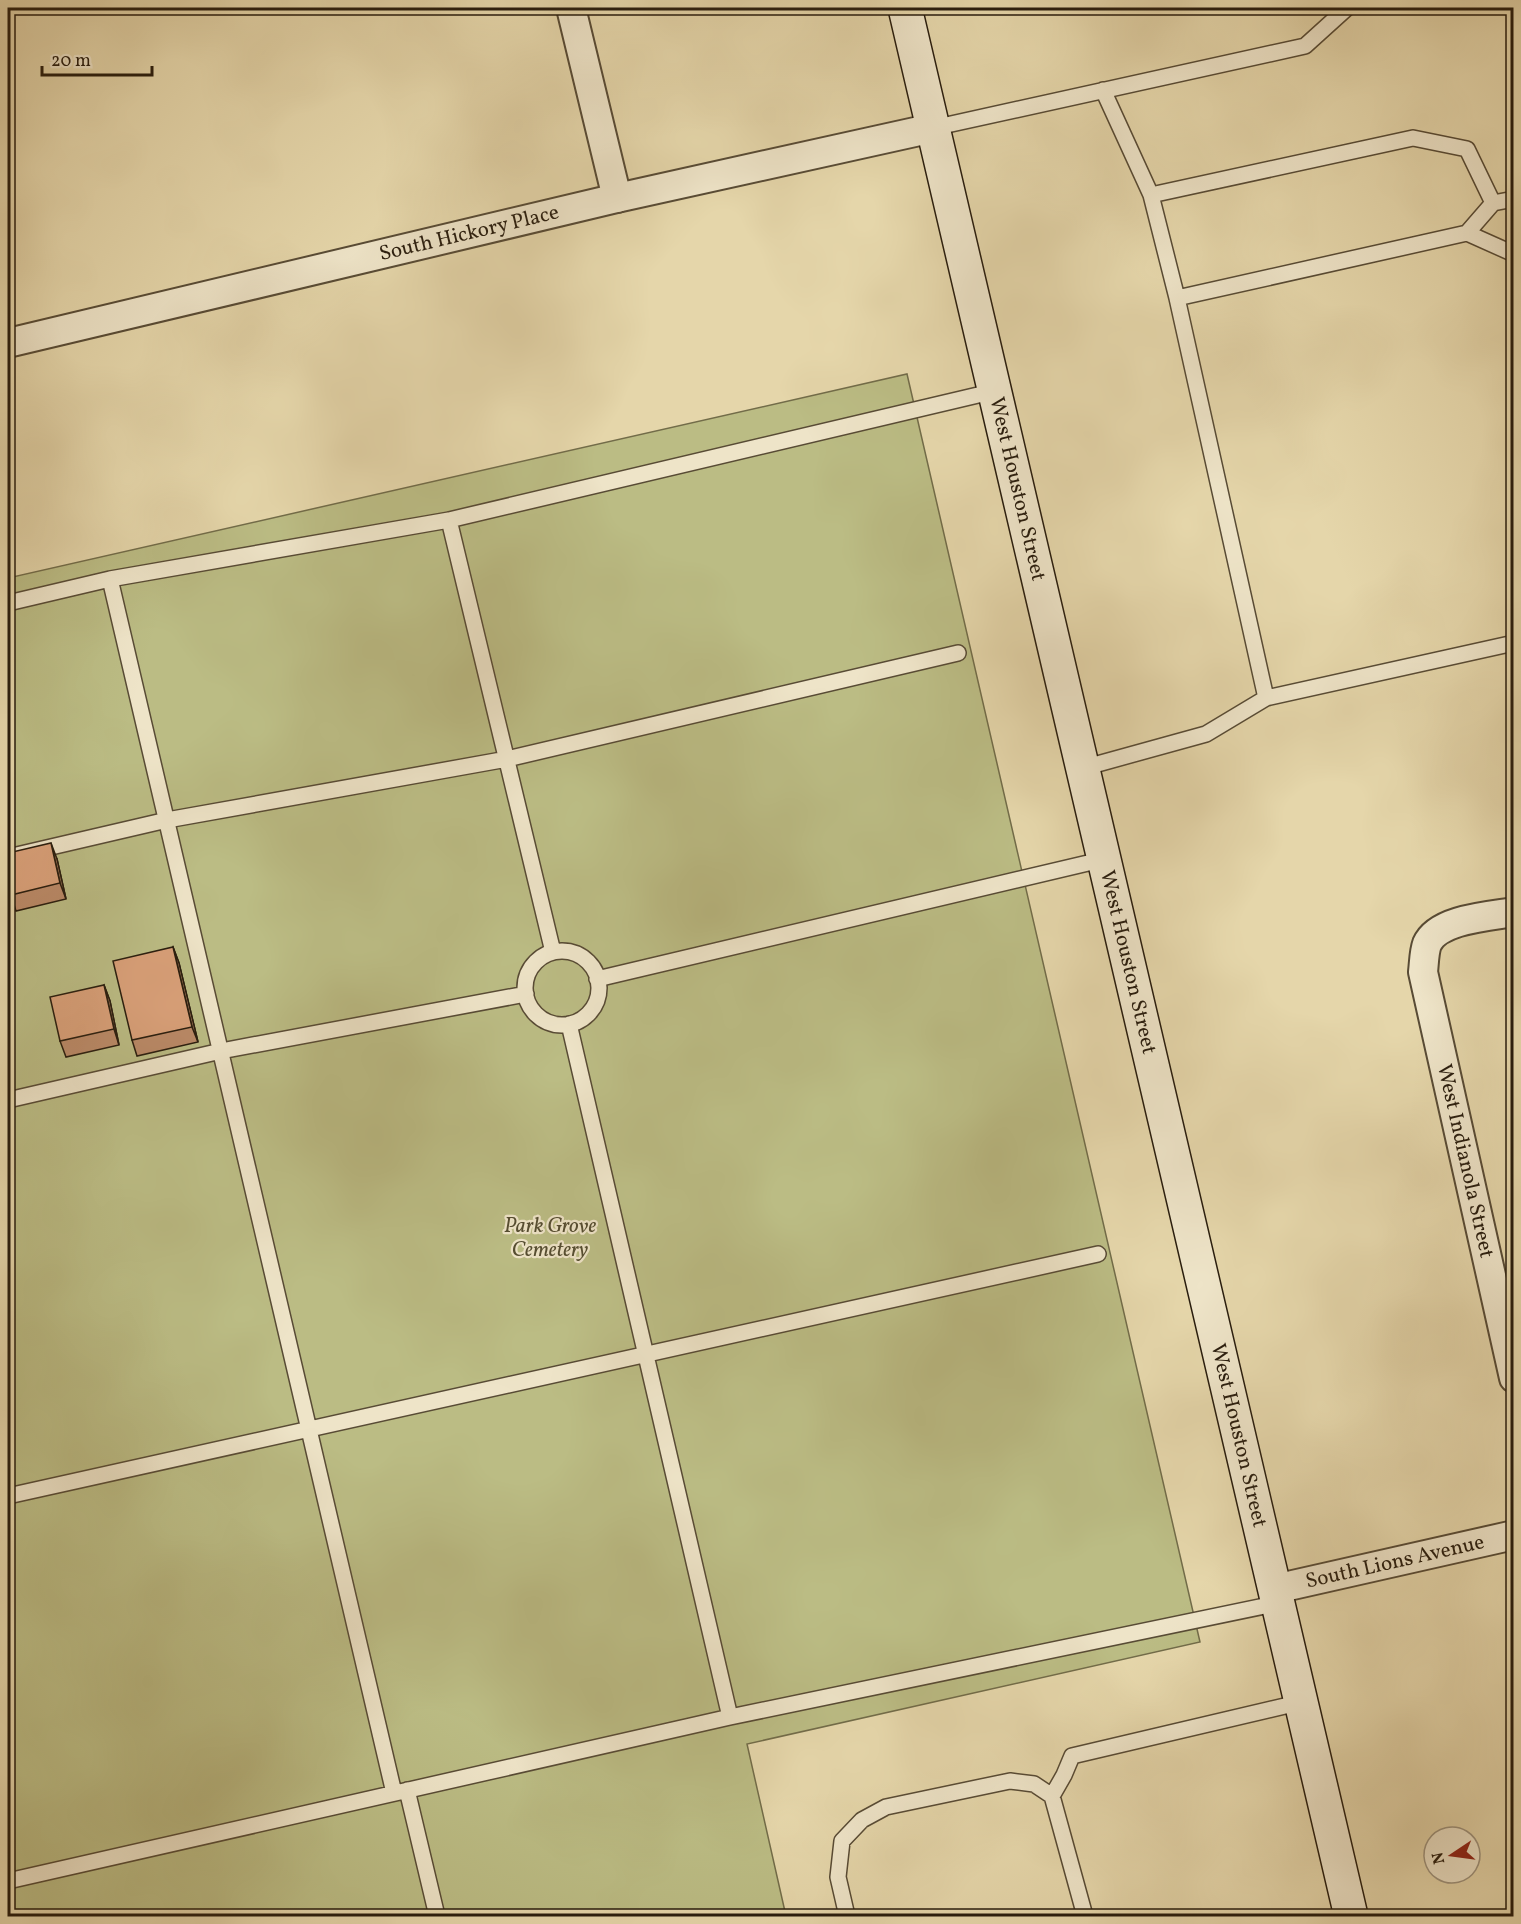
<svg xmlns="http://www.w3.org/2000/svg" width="1521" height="1924" font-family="Vollkorn,serif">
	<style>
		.green { fill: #bbbc84; stroke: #726c49; stroke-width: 1.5 }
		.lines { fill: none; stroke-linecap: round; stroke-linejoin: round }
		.service-casing { stroke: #584b35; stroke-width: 18 }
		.minor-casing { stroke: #584b35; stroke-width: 32 }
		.secondary-casing { stroke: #291d0e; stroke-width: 36 }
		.service { stroke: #eee4c8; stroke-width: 15 }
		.minor { stroke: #eee4c8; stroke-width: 28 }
		.secondary { stroke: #eee4c8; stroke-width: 33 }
		.wall { fill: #bb8a68; stroke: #291d0e; stroke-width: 1.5 }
		.shaded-wall { fill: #987055; stroke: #291d0e; stroke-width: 1.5 }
		.building { fill: #d9a079; stroke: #291d0e; stroke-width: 1.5 }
		.labels { text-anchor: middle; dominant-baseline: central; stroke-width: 4.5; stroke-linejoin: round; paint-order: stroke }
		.street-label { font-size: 21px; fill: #291d0e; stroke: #eee4c8 }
		.park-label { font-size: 21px; font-style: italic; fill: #554d31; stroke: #eee4c8 }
	</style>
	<rect width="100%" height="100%" fill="#e5d6aa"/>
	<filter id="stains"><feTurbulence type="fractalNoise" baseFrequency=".00333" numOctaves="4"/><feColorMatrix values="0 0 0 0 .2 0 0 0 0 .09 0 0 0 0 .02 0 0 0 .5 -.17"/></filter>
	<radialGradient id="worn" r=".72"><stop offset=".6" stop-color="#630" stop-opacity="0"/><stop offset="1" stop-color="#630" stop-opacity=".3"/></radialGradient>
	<path class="green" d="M 907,374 L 1200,1642 L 747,1744 L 786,1916 L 8,1916 L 8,578 Z"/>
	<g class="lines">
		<g class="service-casing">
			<path id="service" d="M 1103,90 L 1151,195 L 1413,138 L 1467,149 L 1493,203 L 1467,233 L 1177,298 L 1151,195
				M 933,128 L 1305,46 L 1347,8
				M 1493,203 L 1514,199
				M 1467,233 L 1514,254
				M 1177,298 L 1266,698
				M 449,520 L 553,952
				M 110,579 L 394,1793
				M 8,603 L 110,579 L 449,520 L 995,391
				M 1083,768 L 1206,734 L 1266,698 L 1514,643
				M 8,857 L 167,820 L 507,759 L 958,653
				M525 988a37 37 0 1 1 74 0a37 37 0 1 1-74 0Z
				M 597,979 L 1105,859
				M 569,1024 L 730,1717
				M 8,1100 L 221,1051 L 526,994
				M 8,1496 L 1098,1254
				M 407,1790 L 437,1916
				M 1052,1796 L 1064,1775 L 1072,1756 L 1302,1702
				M 8,1881 L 730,1717 L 1279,1603
				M 847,1916 L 838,1877 L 842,1841 L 862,1820 L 886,1807 L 1010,1781 L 1034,1784 L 1052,1796 L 1085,1916"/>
		</g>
		<g class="minor-casing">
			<g id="minor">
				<path d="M 571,8 L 617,198"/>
				<path id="s1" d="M 8,343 L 617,198 L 933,128"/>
				<path id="s2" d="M 1514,912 C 1490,916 1438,919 1427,944 C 1424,952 1424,964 1423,972 L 1514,1378"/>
				<path id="s3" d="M 1275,1589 L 1514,1535"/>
			</g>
		</g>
		<g class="secondary-casing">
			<g id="secondary">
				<path id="s4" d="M 905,8 L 1351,1916"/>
			</g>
		</g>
		<use href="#service" class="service"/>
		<use href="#minor" class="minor"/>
		<use href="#secondary" class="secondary"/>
	</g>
	<path class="wall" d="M 57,859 L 66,899 L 16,911 L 11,895 Z
		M 173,947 L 179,963 L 198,1042 L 137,1056 L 132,1040 Z
		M 104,985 L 110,1001 L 119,1045 L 66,1057 L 60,1041 Z"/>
	<path class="shaded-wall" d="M 51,843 L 57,859 L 66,899 L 60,883 Z
		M 173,947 L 179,963 L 198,1042 L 192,1027 Z
		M 104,985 L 110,1001 L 119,1045 L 114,1029 Z"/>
	<path class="building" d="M 51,843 L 60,883 L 11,895 L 8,881 L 8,853 Z
		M 173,947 L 192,1027 L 132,1040 L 113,961 Z
		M 104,985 L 114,1029 L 60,1041 L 50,997 Z"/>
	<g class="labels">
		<g class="street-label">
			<text stroke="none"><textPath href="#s1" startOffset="474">South Hickory Place</textPath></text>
			<text stroke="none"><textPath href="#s4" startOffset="494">West Houston Street</textPath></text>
			<text stroke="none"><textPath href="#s4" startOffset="980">West Houston Street</textPath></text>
			<text stroke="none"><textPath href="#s2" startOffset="318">West Indianola Street</textPath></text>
			<text stroke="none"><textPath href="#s4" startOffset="1466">West Houston Street</textPath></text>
			<text stroke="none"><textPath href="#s3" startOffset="123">South Lions Avenue</textPath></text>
		</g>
		<g class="park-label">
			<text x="550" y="1226">Park Grove<tspan x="550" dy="24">Cemetery</tspan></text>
		</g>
	</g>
	<rect width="1521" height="1924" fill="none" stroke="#e5d6aa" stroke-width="30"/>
	<rect x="9" y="9" width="1503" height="1906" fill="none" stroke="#291d0e" stroke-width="3"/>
	<rect x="15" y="15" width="1491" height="1894" fill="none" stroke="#291d0e" stroke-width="1.5"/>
	<g transform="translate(1452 1855) rotate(257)"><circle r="28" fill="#eee4c8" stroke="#9f947e" stroke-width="1.5"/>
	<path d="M0-4.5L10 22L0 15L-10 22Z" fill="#8f2418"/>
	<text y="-9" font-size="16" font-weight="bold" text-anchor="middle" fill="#291d0e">N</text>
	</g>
	<path d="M42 66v9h110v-9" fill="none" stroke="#291d0e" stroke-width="3"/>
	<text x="51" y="66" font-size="18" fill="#291d0e" stroke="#eee4c8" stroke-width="4.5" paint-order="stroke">20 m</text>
	<rect width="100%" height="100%" filter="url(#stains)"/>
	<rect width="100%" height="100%" fill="url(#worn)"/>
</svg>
